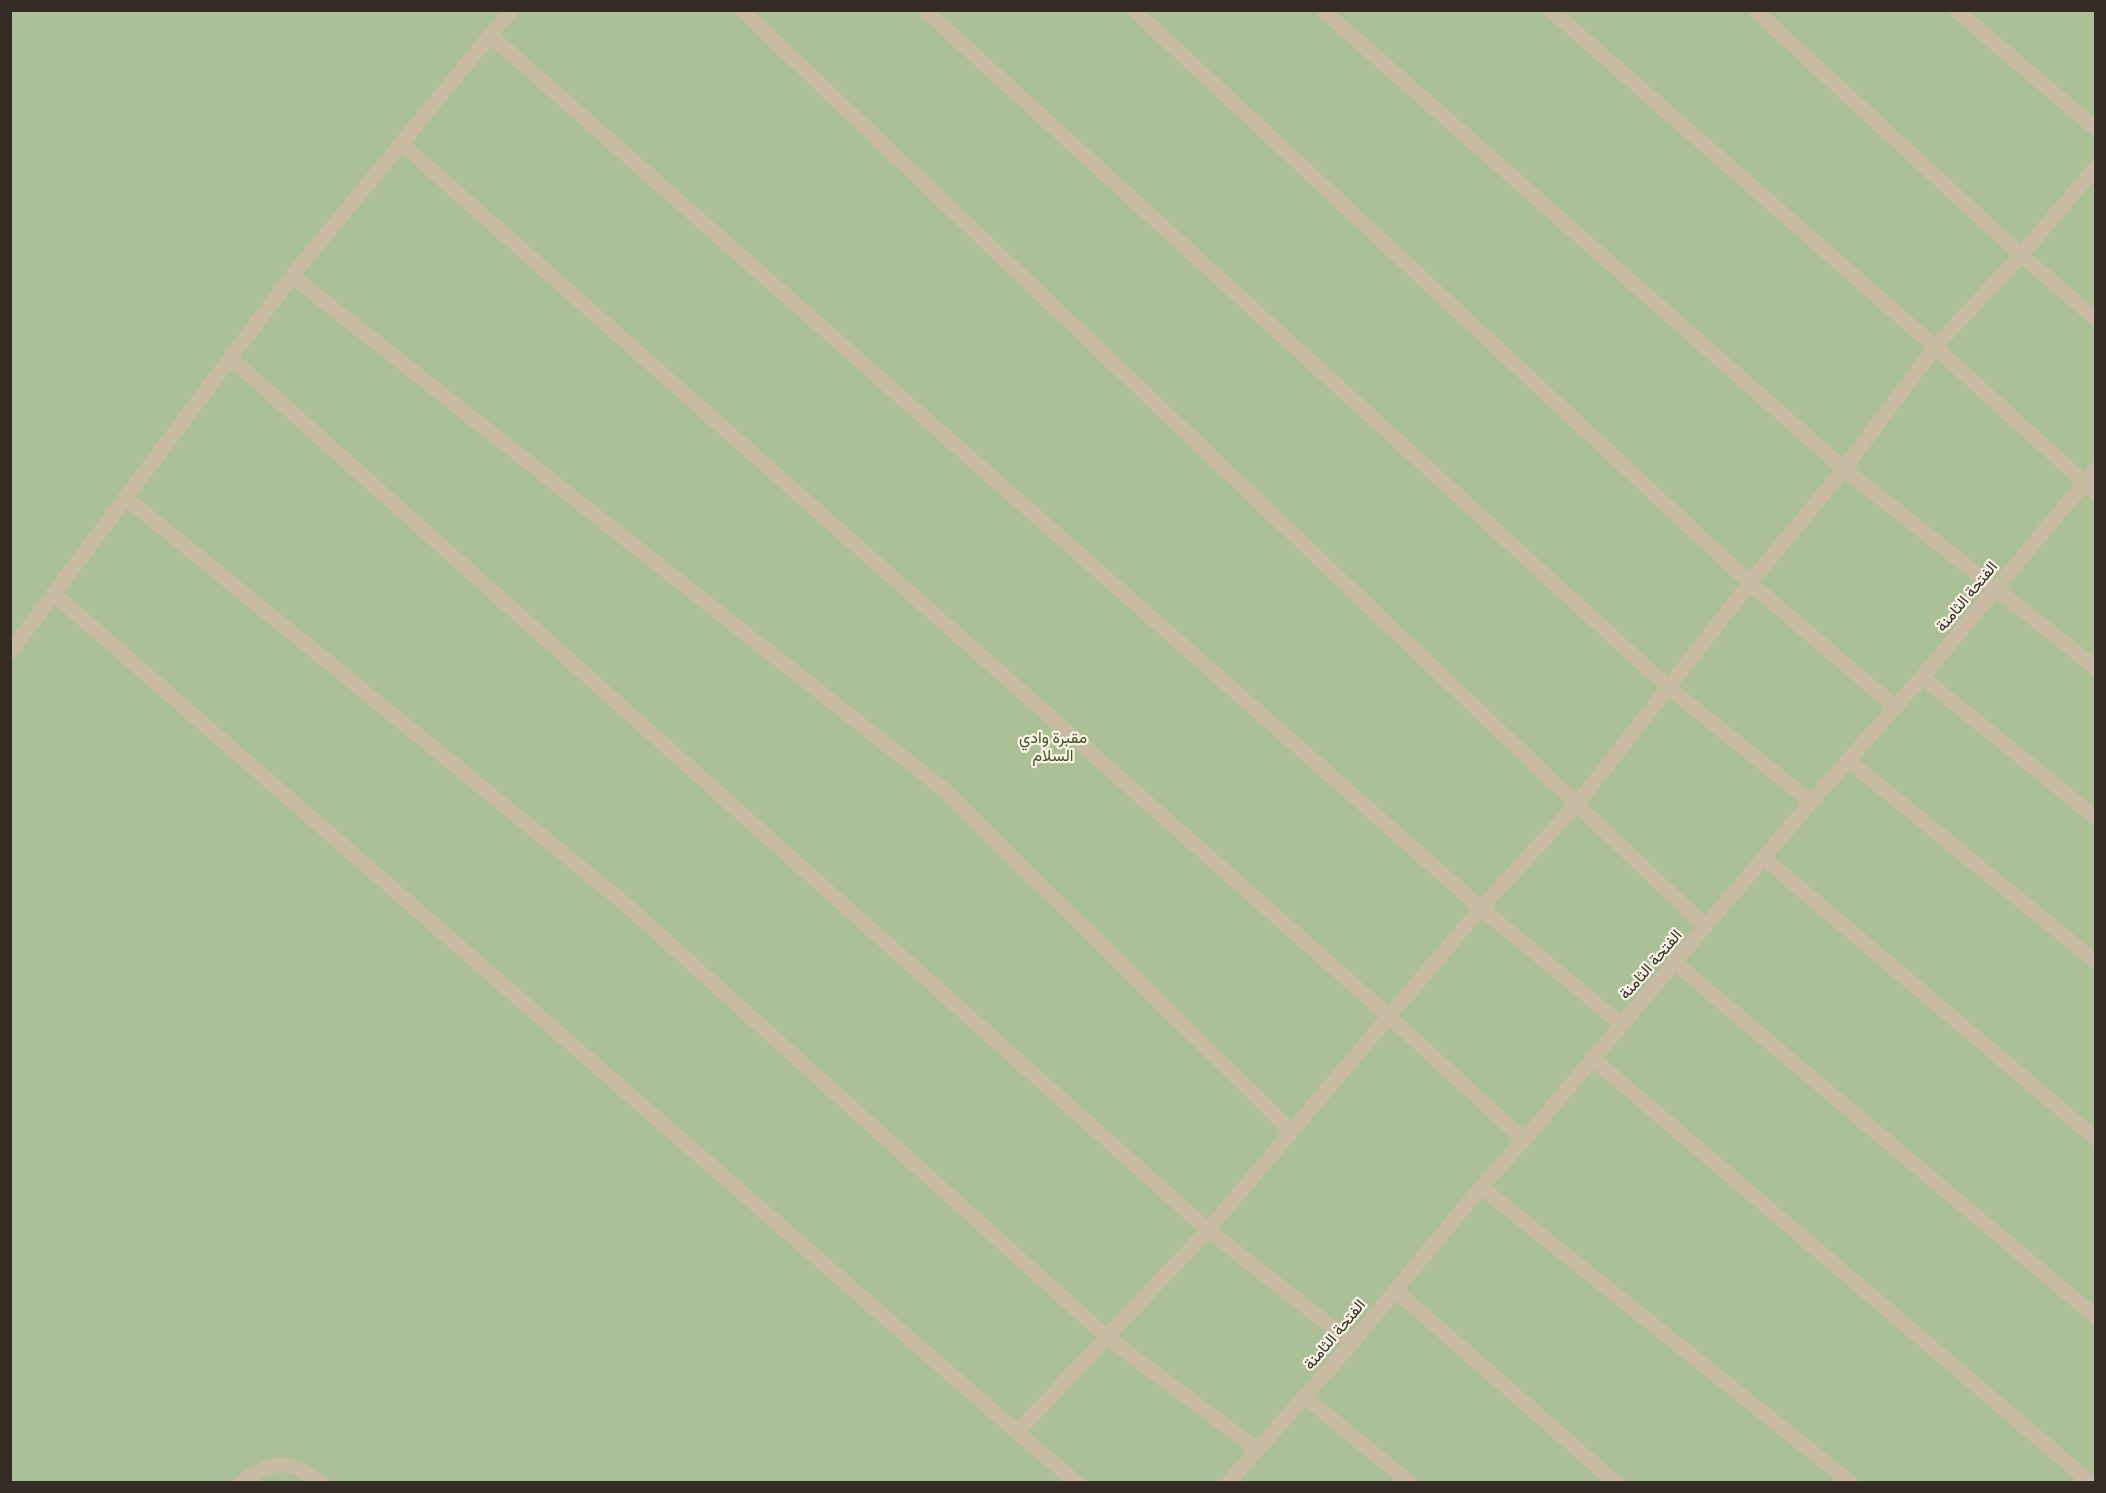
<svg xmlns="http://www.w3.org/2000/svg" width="2106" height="1493" font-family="'IBM Plex Sans',Vazirmatn,sans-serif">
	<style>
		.green { fill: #abc097 }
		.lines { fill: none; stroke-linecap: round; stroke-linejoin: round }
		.lane { stroke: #c9bba3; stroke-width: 15 }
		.labels { text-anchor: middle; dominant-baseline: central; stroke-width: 4.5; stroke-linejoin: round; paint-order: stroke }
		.street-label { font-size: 16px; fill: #342c25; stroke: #f9f3e3 }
		.park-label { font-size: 16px; fill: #3c5229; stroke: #f9f3e3 }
	</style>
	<rect width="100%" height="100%" fill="#f1e9d7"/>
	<path class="green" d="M 11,11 L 2095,11 L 2095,1482 L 11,1482 Z"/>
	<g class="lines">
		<path class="lane" d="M 742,10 L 1706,927
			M 925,10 L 1668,687 L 1811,802
			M 1134,10 L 1750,583 L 1894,706
			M 1323,10 L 1844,469 L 2096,668
			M 1551,10 L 1935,347 L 2096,493
			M 1755,10 L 2021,255 L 2096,319
			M 1956,10 L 2096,129
			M 490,35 L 1481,908 L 1621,1024
			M 401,143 L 1390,1017 L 1524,1140
			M 292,276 L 943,789 L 1292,1132
			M 232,359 L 1208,1230 L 1352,1343
			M 125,497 L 623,902 L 1108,1338 L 1258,1450
			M 53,593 L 1017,1432 L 1208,1230 L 1481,908 L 1577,804 L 1750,583 L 1844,469 L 1935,347 L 2021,255 L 2096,167
			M 10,652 L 292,276 L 511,10
			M 1922,677 L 2096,818
			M 1848,760 L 2096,962
			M 1764,858 L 2096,1139
			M 1674,962 L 2096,1317
			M 1592,1058 L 2090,1482
			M 1481,1187 L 1850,1482
			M 1395,1290 L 1615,1482
			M 1305,1397 L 1409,1482
			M 1017,1432 L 1076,1482
			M 242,1482 C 271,1460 290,1458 319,1482
			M 1229,1482 L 1352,1343 L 1481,1187 L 1524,1140 L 1811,802 L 1922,677 L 2096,469"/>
	</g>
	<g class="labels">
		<g class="street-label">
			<text transform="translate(1966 596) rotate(-50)">الفتحة الثامنة</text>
			<text transform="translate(1650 964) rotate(-49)">الفتحة الثامنة</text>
			<text transform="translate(1334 1334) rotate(-50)">الفتحة الثامنة</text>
		</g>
		<g class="park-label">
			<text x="1053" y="737">مقبرة وادي<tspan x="1053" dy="18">السلام</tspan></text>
		</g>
	</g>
	<rect width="2106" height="1493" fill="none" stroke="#342c25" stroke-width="24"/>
</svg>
